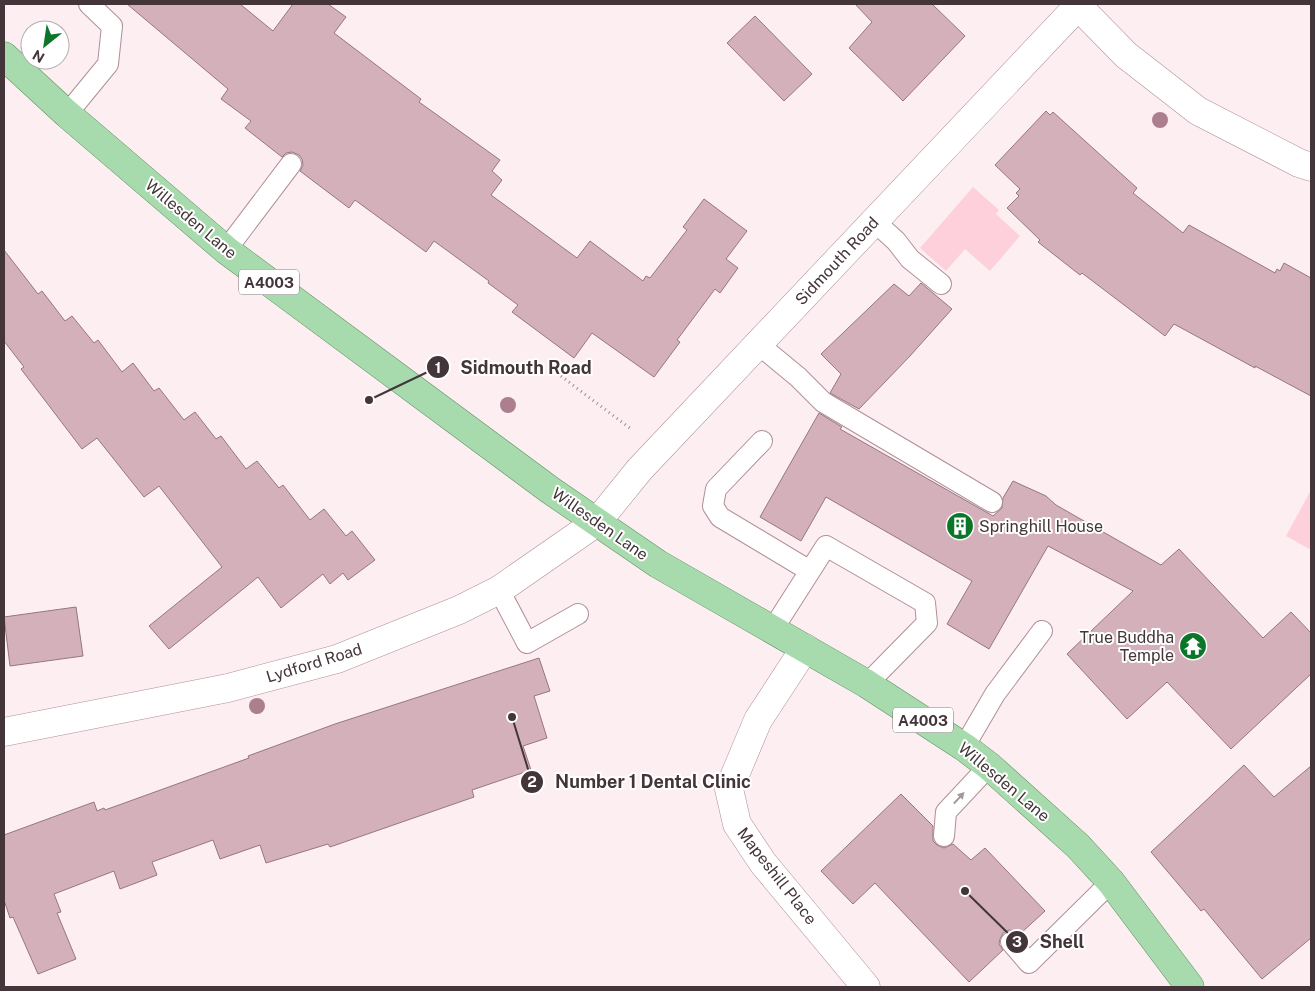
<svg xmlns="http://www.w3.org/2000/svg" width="1315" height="991" font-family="'Public Sans',sans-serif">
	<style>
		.green { fill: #fdd0dc }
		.building { fill: #d4b1ba; stroke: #96767f }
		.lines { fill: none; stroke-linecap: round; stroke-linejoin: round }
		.service-casing { stroke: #b08f98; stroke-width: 22 }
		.minor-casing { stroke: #b08f98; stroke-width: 29 }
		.tertiary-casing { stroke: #b08f98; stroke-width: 29 }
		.primary-casing { stroke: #5e9161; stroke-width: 29 }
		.path { stroke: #998b8f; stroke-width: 3; stroke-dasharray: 1 4; stroke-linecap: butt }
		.service { stroke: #fff; stroke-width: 20 }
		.minor { stroke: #fff; stroke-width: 28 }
		.tertiary { stroke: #fff; stroke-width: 28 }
		.primary { stroke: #a7daad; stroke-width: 28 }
		.tree { fill: #ac7f8f }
		.oneway { fill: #a19a9c }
		.labels { text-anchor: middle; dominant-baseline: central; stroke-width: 4; stroke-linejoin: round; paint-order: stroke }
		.shield { fill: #fff; stroke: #7b7274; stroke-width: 1 }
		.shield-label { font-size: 15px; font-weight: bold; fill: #433539 }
		.street-label { font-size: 16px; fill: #433539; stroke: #fff }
		.poi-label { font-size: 16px; fill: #433539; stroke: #fff; text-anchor: start }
		.leader { fill: none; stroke: #433539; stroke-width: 2 }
		.callout-dot { fill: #433539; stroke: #fff; stroke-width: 2 }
		.mark-label { font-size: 15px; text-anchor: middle; font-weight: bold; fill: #fff }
		.callout-label { font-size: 18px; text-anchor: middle; font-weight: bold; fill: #433539; stroke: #fff; stroke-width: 4; stroke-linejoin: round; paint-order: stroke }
	</style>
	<rect width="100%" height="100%" fill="#fdeef2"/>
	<path class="green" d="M 973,187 L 999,210 L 996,214 L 1020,236 L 990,271 L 965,249 L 946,271 L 920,248 Z
		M 1311,490 L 1311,550 L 1286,536 Z"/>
	<path class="building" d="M 127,4 L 240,4 L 273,31 L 293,4 L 328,4 L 346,17 L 334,33 L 421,99 L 419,102 L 500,160 L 492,171 L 502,180 L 491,195 L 577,258 L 590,241 L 643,281 L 646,276 L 650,278 L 687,230 L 683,227 L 704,199 L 747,231 L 726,259 L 738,268 L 720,293 L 715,289 L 677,340 L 680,342 L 654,377 L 592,333 L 574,358 L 512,312 L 518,305 L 488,283 L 489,281 L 434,241 L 426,252 L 355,200 L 349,208 L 300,171 L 303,165 L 302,159 L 299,155 L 292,152 L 286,153 L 282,157 L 245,128 L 251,121 L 221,99 L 228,89 Z
		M 855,4 L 932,4 L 965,36 L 903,101 L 849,48 L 872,22 Z
		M 755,16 L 812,74 L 784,101 L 727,43 Z
		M 1046,111 L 1050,115 L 1053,112 L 1137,188 L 1133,193 L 1183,233 L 1189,225 L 1275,273 L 1277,269 L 1280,271 L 1284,263 L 1311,278 L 1311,396 L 1255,366 L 1255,368 L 1174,324 L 1165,336 L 1082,273 L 1080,275 L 1038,242 L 1040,240 L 1007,208 L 1019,196 L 1016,193 L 1020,189 L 995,165 Z
		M 4,250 L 38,294 L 42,291 L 65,321 L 72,316 L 94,343 L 98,340 L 122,372 L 133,363 L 154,391 L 159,388 L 184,420 L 195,412 L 216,439 L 221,436 L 246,469 L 257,461 L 279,488 L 283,485 L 310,520 L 324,509 L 346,536 L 352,531 L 375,560 L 348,580 L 343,573 L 330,584 L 323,574 L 281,608 L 258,577 L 169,649 L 149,626 L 222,567 L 159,486 L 144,497 L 97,438 L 82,449 L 21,369 L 24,367 L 4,341 Z
		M 921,283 L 952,309 L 910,356 L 859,409 L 830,393 L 841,374 L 821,354 L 894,284 L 909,296 Z
		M 819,413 L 842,427 L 840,429 L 993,516 L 1002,508 L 1003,498 L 1013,481 L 1046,496 L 1056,505 L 1161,565 L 1179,549 L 1263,638 L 1291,612 L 1311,633 L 1311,674 L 1231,749 L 1167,682 L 1127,719 L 1067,654 L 1133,591 L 1048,546 L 989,649 L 947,624 L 972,581 L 826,497 L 801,541 L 760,517 Z
		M 76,607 L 83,656 L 10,666 L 4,617 Z
		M 539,658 L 550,691 L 534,696 L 547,738 L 523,746 L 531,770 L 472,790 L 474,797 L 330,847 L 328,844 L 266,863 L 260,845 L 220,859 L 213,840 L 152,862 L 157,875 L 120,889 L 114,871 L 54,894 L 61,912 L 57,913 L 76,959 L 38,974 L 13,917 L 10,918 L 4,900 L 4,835 L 94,802 L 97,811 L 104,808 L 105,810 L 249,758 L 248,756 L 335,724 Z
		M 1244,765 L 1274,797 L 1311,766 L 1311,938 L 1262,979 L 1204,909 L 1201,911 L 1151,852 Z
		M 901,794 L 933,826 L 933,841 L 937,845 L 944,848 L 953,844 L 971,860 L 985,848 L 1045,911 L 1020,934 L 1015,931 L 1009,930 L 1003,933 L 1000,939 L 999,944 L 1003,950 L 969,982 L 875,883 L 853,904 L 821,871 Z"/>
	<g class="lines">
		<g class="service-casing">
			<path id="service" d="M 67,114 L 108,64 L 112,26 L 89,4
				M 874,221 L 896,241 L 910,259 L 941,284
				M 226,250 L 291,164
				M 758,344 L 798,377 L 823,402 L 992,502
				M 762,441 L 716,489 L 713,506 L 720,517 L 810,571
				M 499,590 L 527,643 L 578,614
				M 773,629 L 826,546 L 925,603 L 927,623 L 867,684
				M 964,747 L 995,694 L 1042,631
				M 944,836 L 946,812 L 989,766
				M 1011,942 L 1029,963 L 1111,882"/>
		</g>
		<g class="minor-casing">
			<path id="minor" d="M 805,648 L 758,720 L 729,789 L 737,824 L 763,863 L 866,987
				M 4,732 L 228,688 L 337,659 L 459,610 L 499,590 L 597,522"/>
		</g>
		<g class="tertiary-casing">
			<path id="tertiary" d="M 1078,6 L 1126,55 L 1198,111 L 1299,163 L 1311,167
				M 597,522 L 640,469 L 1080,4"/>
		</g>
		<g class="primary-casing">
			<path id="primary" d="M 4,56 L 67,114 L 226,250 L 550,490 L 658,564 L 867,684 L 964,747 L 989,766 L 1078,846 L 1111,882 L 1190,987"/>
		</g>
		<path class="path" d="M 553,370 L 631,429"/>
		<use href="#service" class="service"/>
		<use href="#minor" class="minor"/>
		<use href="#tertiary" class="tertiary"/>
		<use href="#primary" class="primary"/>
	</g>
	<g class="tree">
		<circle cx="1160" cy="120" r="8"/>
		<circle cx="508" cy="405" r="8"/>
		<circle cx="257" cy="706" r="8"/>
	</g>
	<defs><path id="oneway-solid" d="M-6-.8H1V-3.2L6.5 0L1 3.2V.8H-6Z" transform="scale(1.25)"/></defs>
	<use class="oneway" href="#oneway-solid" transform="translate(959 798) rotate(-47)"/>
	<defs>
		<g id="building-disc" transform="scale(1.4375)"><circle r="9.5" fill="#0b7629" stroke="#fff"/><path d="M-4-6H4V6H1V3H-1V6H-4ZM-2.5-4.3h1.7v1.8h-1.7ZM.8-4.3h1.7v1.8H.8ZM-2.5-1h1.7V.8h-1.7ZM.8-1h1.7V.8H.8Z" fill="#fff"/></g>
		<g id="temple-disc" transform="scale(1.4375)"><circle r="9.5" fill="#0b7629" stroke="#fff"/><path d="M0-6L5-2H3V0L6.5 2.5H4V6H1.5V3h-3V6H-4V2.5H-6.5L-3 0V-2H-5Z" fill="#fff"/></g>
	</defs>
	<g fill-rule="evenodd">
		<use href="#building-disc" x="960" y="526"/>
		<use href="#temple-disc" x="1193" y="646"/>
	</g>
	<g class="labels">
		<g class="shield">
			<rect x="239" y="269.5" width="60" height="25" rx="4"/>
			<rect x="893" y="707.5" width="60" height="25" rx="4"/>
		</g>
		<g class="shield-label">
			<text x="269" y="282">A4003</text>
			<text x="923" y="720">A4003</text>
		</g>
		<g class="street-label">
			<text transform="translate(191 219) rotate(40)">Willesden Lane</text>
			<text transform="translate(837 261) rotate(-47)">Sidmouth Road</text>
			<text transform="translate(600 524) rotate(35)">Willesden Lane</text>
			<text transform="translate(314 663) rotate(-17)">Lydford Road</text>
			<text transform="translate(1004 782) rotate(40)">Willesden Lane</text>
			<text transform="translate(777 876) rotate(52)">Mapeshill Place</text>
		</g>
		<g class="poi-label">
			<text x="979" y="526">Springhill House</text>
			<text x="1174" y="637" text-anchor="end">True Buddha<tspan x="1174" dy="18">Temple</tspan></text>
		</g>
	</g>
	<path class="leader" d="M369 400L438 367M512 717L532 782M965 891L1017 942"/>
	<g class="callout-dot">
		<circle cx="369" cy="400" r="5"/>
		<circle cx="512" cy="717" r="5"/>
		<circle cx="965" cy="891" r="5"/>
		<circle cx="438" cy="367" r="12"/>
		<circle cx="532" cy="782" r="12"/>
		<circle cx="1017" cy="942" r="12"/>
	</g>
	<g class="mark-label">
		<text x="438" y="373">1</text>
		<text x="532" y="787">2</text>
		<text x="1017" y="947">3</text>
	</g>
	<g class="callout-label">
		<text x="526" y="374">Sidmouth Road</text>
		<text x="653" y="788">Number 1 Dental Clinic</text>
		<text x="1062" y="948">Shell</text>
	</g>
	<rect width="1315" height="991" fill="none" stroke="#433539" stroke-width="10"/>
	<g transform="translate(45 45) rotate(210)"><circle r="24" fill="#ffffff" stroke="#b4aeb0"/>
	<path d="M0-4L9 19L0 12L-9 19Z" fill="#0b7629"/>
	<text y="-8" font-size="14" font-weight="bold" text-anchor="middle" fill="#433539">N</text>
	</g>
</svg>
